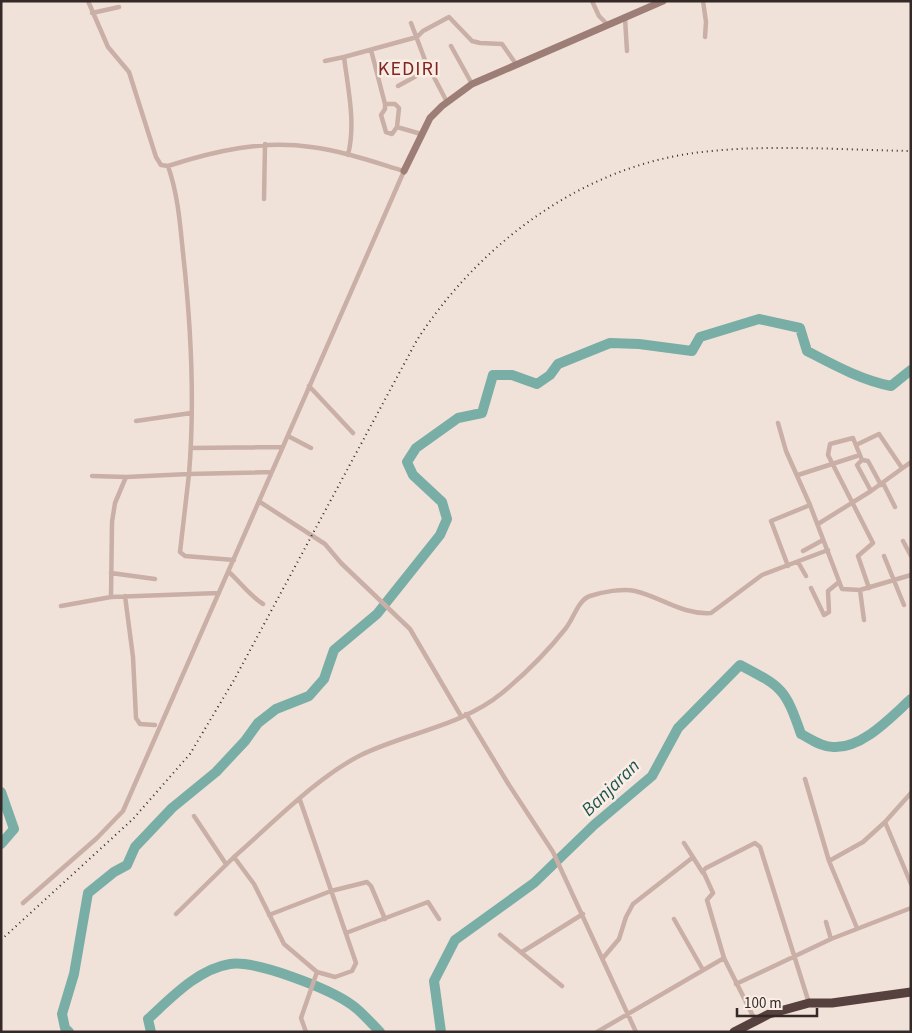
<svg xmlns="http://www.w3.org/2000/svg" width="912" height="1033" font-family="'Source Sans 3',sans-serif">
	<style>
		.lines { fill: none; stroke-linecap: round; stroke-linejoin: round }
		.river { stroke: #79aea6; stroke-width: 10 }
		.street { stroke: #c9afa6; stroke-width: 4.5 }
		.secondary { stroke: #9c7e77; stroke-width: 7 }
		.highway { stroke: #56413e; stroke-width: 9 }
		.rail { stroke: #352927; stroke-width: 2; stroke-dasharray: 1 4; stroke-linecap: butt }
		.labels { text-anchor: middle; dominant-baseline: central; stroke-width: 5; stroke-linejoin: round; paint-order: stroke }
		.water-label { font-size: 19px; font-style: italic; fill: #1d564f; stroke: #f9ede6 }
		.quarter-label { font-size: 20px; letter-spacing: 1px; fill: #832621; stroke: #f9ede6 }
	</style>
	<rect width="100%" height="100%" fill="#f1e2d9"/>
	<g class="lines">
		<path class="river" d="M 1,792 L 14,829 L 1,844
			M 69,1032 L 65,1028 L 62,1014 L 74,974 L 88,893 L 114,872 L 127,865 L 135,847 L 172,808 L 216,772 L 245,741 L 258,723 L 276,709 L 309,696 L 324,679 L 334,650 L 377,614 L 440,535 L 447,519 L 442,502 L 413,475 L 407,462 L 416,448 L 458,418 L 482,413 L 493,375 L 512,375 L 537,384 L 550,375 L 558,364 L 610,343 L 639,344 L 692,351 L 700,337 L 759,319 L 800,328 L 807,351 C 834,365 861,380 891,386 L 911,370
			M 151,1032 L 148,1019 C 171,998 198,969 230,964 C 256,960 330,989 352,1005 C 362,1012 371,1023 380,1032
			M 441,1032 L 434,981 L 455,940 L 534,883 L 594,825 L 652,776 L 678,728 L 740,665 C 782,687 785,688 801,734 C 811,739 821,747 833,747 C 862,749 891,717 911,699"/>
		<path class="street" d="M 592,1 L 599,16 L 608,25
			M 703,1 L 706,22 L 705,37
			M 92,13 L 119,7
			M 625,18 L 627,51
			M 411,23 L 425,60 L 447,102
			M 451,46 L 472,84
			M 371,50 L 385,104 L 395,104 L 399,108 L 397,127 L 421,134
			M 325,61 L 344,57
			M 398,86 L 429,69
			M 385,104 L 385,109 L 381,115 L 386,132 L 392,134 L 397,127
			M 348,155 C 356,123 348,89 344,57 L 417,37 L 423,31 L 449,17 L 472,41 L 480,43 L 502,44 L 516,64
			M 168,166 C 178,195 180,223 183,253 C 191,325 195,401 189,474 L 272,472
			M 264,199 L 265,144
			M 309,386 L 353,433
			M 136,421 L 191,413
			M 778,423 L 786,451 L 810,505
			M 288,436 L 311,448
			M 856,445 L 879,434 L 902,468
			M 191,448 L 283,447
			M 862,460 L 857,465 L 871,491
			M 798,475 L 860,455
			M 92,476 L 126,477 L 189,474 L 180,552 L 185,556 L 234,560
			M 883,483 L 895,507
			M 260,502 L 325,544 L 341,563 L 410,629 L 461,716
			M 818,524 L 871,491 L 911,462
			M 903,541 L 911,556
			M 803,551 L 823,540
			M 884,556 L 904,605
			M 798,562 L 806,576
			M 788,566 L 771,521 L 810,505 L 842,589 L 860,590 L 911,575
			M 229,572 C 241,583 249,595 263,604
			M 111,573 L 155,579
			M 811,588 L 824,615 L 829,612 L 828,591 L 839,582
			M 869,588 L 858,556 L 873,543 L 828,455 L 830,444 L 853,438 L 862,460 L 868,461 L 881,485
			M 860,590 L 864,620
			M 125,596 L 133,657 L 136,718 L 140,724 L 155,725
			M 111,597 L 112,522 L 115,503 L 126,477
			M 61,606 L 111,597 L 219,593
			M 466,714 L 509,785 L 553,852 L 636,1032
			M 805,779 L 829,861
			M 911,793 L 885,822 L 911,884
			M 300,800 L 356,963 L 352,971 L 335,977 L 317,972 L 284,944 L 254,884 L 234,857 C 272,824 317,777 361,755 C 406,733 462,726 502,693 C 525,674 548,651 566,628 C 574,618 578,600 590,596 C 602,592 623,588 635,591 C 661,597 682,615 711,613 L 762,575 L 828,550
			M 194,816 L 226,864
			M 684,843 L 703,873
			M 23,903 L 97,838 L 123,811 L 404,171 C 374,162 343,151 311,147 C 262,140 214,151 168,166 L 161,165 L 156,157 L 129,72 L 108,47 L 88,1
			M 176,914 L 234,857
			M 269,915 L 331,891 L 367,882 L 371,886 L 385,919
			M 674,919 L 703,970
			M 826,922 L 831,939
			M 857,928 L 829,861 L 863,842 L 885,822
			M 346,933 L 428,902 L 439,919
			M 500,935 L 562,986
			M 522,952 L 583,914
			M 603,958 L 619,939 L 626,917 L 633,904 L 692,858
			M 724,958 L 707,900 L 713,893 L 703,871 L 706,868 L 755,843 L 760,847 L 809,1003
			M 736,984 L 831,939 L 911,908
			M 306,1032 L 301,1018 L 317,972
			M 597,1032 L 724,958 L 755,1020"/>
		<path class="secondary" d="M 404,171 L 430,118 L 442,106 L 472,84 L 663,1"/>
		<path class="highway" d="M 734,1032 L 769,1014 L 809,1003 L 832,1003 L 911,992"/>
		<path class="rail" d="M 1,940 L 133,819 L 190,754 L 234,680 L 417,340 C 480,243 584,165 702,152 C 771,144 842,150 911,151"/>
	</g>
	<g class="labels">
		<g class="water-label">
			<text transform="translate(611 788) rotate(-44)">Banjaran</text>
		</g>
		<g class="quarter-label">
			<text x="409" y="69">KEDIRI</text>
		</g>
	</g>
	<rect width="912" height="1033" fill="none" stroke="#352927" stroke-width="5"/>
	<path d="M737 1008v8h80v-8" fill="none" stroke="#352927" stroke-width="2.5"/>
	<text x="744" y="1008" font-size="15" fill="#352927" stroke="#f9ede6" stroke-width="4" paint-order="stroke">100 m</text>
</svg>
